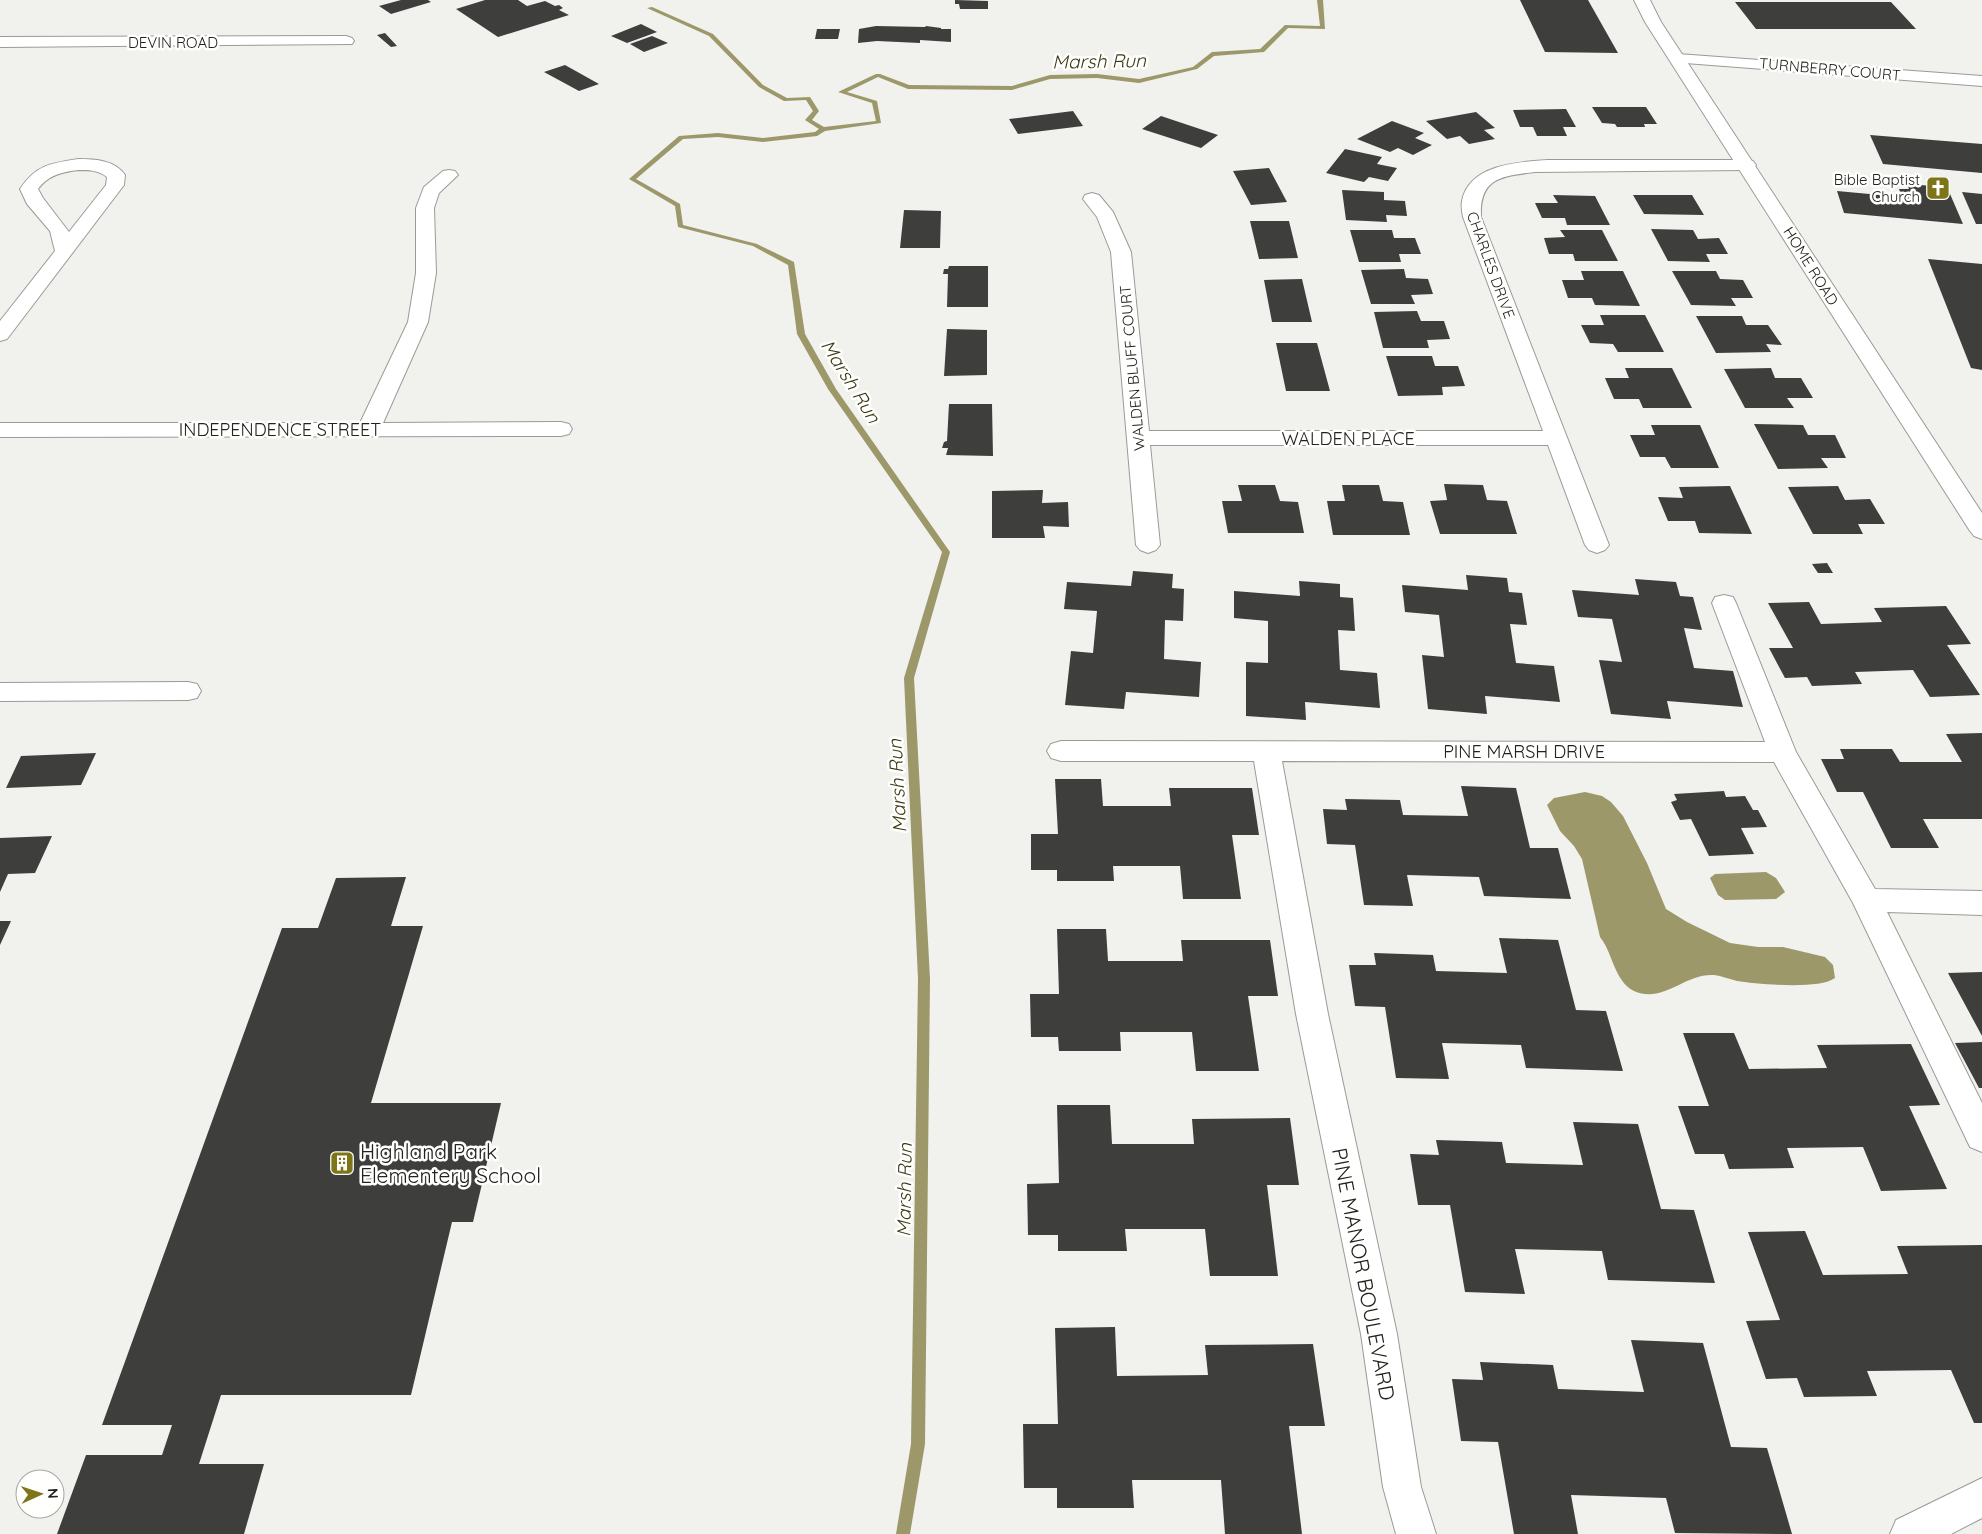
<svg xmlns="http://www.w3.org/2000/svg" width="1982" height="1534" font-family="Quicksand,sans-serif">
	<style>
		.water { fill: #9c986a }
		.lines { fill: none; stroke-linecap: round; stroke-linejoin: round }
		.stream { fill: #9c986a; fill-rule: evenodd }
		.building { fill: #3e3e3c }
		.street-casing { stroke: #9a9a97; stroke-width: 2 }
		.secondary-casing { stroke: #9a9a97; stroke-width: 2 }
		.street { fill: #fff; fill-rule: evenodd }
		.secondary { fill: #fff; fill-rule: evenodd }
		.labels { text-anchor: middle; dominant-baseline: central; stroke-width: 5; stroke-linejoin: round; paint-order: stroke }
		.far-street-label { font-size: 15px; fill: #222221; stroke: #fffffe }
		.far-poi-label { font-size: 15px; fill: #222221; stroke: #fffffe; text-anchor: end }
		.street-label { font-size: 18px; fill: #222221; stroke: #fffffe }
		.water-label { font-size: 19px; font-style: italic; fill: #3c3813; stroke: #fffffe }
		.near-poi-label { font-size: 21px; fill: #222221; stroke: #fffffe; text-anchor: start }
		.near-street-label { font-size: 21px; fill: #222221; stroke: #fffffe }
	</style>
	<rect width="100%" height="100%" fill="#f1f1ee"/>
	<path class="water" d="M 1585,792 L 1602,796 L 1611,802 L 1623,816 L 1647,863 L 1666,909 L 1687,922 L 1730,943 L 1758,947 L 1783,947 L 1825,957 L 1833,965 L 1835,978 C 1819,990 1757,984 1737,981 C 1729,979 1722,976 1714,975 C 1685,973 1663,1004 1634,991 C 1614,981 1613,953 1600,937 L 1582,859 L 1574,846 L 1560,831 L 1547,805 L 1554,798 Z
		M 1766,872 L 1776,878 L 1785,892 L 1776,899 L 1725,900 L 1718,895 L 1710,878 L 1715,874 Z"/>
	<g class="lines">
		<path class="stream" d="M 1317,0 L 1323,0 L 1325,29 L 1288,28 L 1264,52 L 1214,56 L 1197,69 L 1139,83 L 1097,78 L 1050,79 L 1012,90 L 908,89 L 878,77 L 847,92 L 877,101 L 881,123 L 825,131 L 817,136 L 763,142 L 718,137 L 683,139 L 636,179 L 680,204 L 683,225 L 757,244 L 794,262 L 805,334 L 836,389 L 950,552 L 914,678 L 930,979 L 925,1444 L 910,1534 L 896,1534 L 911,1444 L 918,979 L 904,678 L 942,552 L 828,389 L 797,334 L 788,265 L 753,246 L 678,227 L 675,206 L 629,179 L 679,136 L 718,133 L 763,138 L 815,132 L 819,129 L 805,120 L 813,111 L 806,100 L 784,101 L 759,87 L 709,36 L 647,8 L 652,7 L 713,34 L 763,85 L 787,98 L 810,97 L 819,111 L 812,120 L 824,127 L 876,121 L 872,103 L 838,92 L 876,74 L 880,74 L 909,85 L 1012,86 L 1050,75 L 1097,74 L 1139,79 L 1193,67 L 1212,52 L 1260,49 L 1285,25 L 1320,26 Z"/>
	</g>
	<path class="building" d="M 401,0 L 428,0 L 431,2 L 391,14 L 379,6 Z
		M 485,0 L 518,0 L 527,6 L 545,1 L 555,6 L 559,5 L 563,8 L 559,10 L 569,15 L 498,37 L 456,9 Z
		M 955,0 L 988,1 L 988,9 L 960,9 L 959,4 L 955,4 Z
		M 1520,0 L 1588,0 L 1618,53 L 1545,52 Z
		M 1735,2 L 1891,2 L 1916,29 L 1756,29 Z
		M 641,24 L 657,32 L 627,43 L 611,36 Z
		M 876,26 L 925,27 L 926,26 L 941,28 L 941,29 L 951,29 L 951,42 L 920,40 L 920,43 L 877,41 L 858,43 L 859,29 Z
		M 817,29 L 840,29 L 838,39 L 815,39 Z
		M 385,33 L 397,46 L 391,47 L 377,35 Z
		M 652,36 L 668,43 L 644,52 L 630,44 Z
		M 565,65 L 599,84 L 579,91 L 544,72 Z
		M 1592,107 L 1646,107 L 1657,124 L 1644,124 L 1645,127 L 1617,127 L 1615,124 L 1602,123 Z
		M 1566,109 L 1576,127 L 1563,127 L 1567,136 L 1537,136 L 1533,127 L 1520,127 L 1513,110 Z
		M 1073,111 L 1083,126 L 1018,134 L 1009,119 Z
		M 1476,112 L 1495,128 L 1484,130 L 1495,139 L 1469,144 L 1460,136 L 1447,139 L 1426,121 Z
		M 1161,116 L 1218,135 L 1201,148 L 1142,129 Z
		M 1392,121 L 1424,133 L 1415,138 L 1432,145 L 1413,155 L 1398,148 L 1390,152 L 1357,139 Z
		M 1870,135 L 1982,144 L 1982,173 L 1883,164 Z
		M 1345,149 L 1382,157 L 1377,164 L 1397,168 L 1388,181 L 1369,177 L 1364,182 L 1326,173 Z
		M 1269,168 L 1287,202 L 1251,205 L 1233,171 Z
		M 1907,184 L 1947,187 L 1963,224 L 1844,213 L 1837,191 L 1902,197 L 1899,189 L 1909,189 Z
		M 1342,190 L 1384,192 L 1384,200 L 1405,201 L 1407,216 L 1386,215 L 1387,222 L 1346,220 Z
		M 1962,192 L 1982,194 L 1982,224 L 1976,224 Z
		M 1553,195 L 1595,196 L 1610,225 L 1567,225 L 1565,218 L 1542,218 L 1535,203 L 1558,203 Z
		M 1633,195 L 1692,195 L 1704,215 L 1644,214 Z
		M 904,210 L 941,211 L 940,248 L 900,248 Z
		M 1250,221 L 1289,221 L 1298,258 L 1259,259 Z
		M 1651,229 L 1693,230 L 1698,239 L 1719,238 L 1728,254 L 1706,254 L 1710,262 L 1668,261 Z
		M 1350,230 L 1392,230 L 1394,238 L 1415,238 L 1421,254 L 1399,254 L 1401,262 L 1359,262 Z
		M 1560,230 L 1602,230 L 1618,261 L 1575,261 L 1573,254 L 1549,254 L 1544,238 L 1565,237 Z
		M 1928,259 L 1982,264 L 1982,370 L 1971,368 Z
		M 949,266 L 988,266 L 988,307 L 947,307 L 948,274 L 943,274 L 944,269 L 948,269 Z
		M 1404,269 L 1406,278 L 1428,279 L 1433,294 L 1411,295 L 1415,304 L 1371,304 L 1361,270 Z
		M 1581,271 L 1623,271 L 1640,306 L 1595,305 L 1592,298 L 1568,298 L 1562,280 L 1584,280 Z
		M 1672,271 L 1716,271 L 1720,279 L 1743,280 L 1753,298 L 1731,298 L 1736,306 L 1691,305 Z
		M 1302,279 L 1312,322 L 1272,322 L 1264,280 Z
		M 1417,311 L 1421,321 L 1444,321 L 1450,339 L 1427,340 L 1429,348 L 1383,348 L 1374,312 Z
		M 1600,315 L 1645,315 L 1664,352 L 1618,352 L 1613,344 L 1590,343 L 1581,325 L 1604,325 Z
		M 1696,316 L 1742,316 L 1746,325 L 1768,325 L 1782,345 L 1766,344 L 1771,352 L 1716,353 Z
		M 947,329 L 987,330 L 987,375 L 944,376 Z
		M 1276,343 L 1317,343 L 1330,391 L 1286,391 Z
		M 1386,356 L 1432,356 L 1435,366 L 1458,366 L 1465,386 L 1442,387 L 1443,395 L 1398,396 Z
		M 1625,368 L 1672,368 L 1692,408 L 1643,408 L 1639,399 L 1614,399 L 1605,378 L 1629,378 Z
		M 1771,368 L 1775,378 L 1801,378 L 1813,398 L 1787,398 L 1794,408 L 1745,408 L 1724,369 Z
		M 949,404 L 992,404 L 993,456 L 946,455 L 948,448 L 942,448 L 944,442 L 947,441 Z
		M 1754,424 L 1803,425 L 1808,435 L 1835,435 L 1846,458 L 1821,458 L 1828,468 L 1778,469 Z
		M 1651,425 L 1700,425 L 1719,468 L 1671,468 L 1665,457 L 1640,457 L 1630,435 L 1655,435 Z
		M 1444,484 L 1483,485 L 1487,500 L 1507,501 L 1517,534 L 1440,534 L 1430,501 L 1447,500 Z
		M 1238,485 L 1275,485 L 1280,501 L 1298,502 L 1304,533 L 1228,533 L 1222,501 L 1242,501 Z
		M 1342,485 L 1379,485 L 1383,501 L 1403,502 L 1410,535 L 1333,535 L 1327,501 L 1345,501 Z
		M 1730,486 L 1752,534 L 1699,533 L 1695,521 L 1668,521 L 1658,497 L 1683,498 L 1679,487 Z
		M 1838,486 L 1845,500 L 1870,499 L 1885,524 L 1858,524 L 1863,534 L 1813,534 L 1788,487 Z
		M 1043,490 L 1042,503 L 1068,502 L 1069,527 L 1043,526 L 1045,538 L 992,538 L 992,491 Z
		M 1827,563 L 1833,573 L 1818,573 L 1812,564 Z
		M 1133,571 L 1173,574 L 1172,588 L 1184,589 L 1183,621 L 1165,620 L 1164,659 L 1201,662 L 1199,697 L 1126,692 L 1124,709 L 1065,705 L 1071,651 L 1093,653 L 1097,611 L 1064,609 L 1067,582 L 1131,586 Z
		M 1466,575 L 1507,578 L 1509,592 L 1522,593 L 1527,625 L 1510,624 L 1516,663 L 1554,666 L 1560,702 L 1485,696 L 1487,714 L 1428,709 L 1422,655 L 1444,657 L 1439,615 L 1405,612 L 1402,585 L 1468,590 Z
		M 1635,579 L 1676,582 L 1680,596 L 1693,597 L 1702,630 L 1684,628 L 1694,668 L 1733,671 L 1743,707 L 1667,701 L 1671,719 L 1611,714 L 1599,660 L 1622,662 L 1612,619 L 1578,617 L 1572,590 L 1639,595 Z
		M 1299,581 L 1340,584 L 1340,597 L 1353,598 L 1355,631 L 1338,630 L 1340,670 L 1377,673 L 1380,708 L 1305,702 L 1306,720 L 1246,716 L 1246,662 L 1268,663 L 1268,621 L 1234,618 L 1234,591 L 1300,596 Z
		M 1809,602 L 1821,624 L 1882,622 L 1874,608 L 1946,606 L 1971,644 L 1947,645 L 1980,695 L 1930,697 L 1913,670 L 1855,672 L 1862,684 L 1812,686 L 1807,677 L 1785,678 L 1769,648 L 1793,648 L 1768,603 Z
		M 1982,733 L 1982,819 L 1923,819 L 1939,848 L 1891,848 L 1863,792 L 1837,792 L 1821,759 L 1844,759 L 1840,749 L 1892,749 L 1900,762 L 1962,762 L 1946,734 Z
		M 96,753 L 81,785 L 6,788 L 21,756 Z
		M 1055,779 L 1101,779 L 1103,806 L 1171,806 L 1169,788 L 1252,788 L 1259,835 L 1232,835 L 1241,899 L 1183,899 L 1180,866 L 1113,866 L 1114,881 L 1057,881 L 1057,870 L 1031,870 L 1031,834 L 1058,834 Z
		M 1461,786 L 1516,788 L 1530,848 L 1558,848 L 1571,899 L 1484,896 L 1479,877 L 1407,875 L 1413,906 L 1364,905 L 1355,845 L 1327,844 L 1323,809 L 1347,810 L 1345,799 L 1400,800 L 1403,815 L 1468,816 Z
		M 1724,791 L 1726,797 L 1745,796 L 1753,810 L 1758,810 L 1767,827 L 1741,828 L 1754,854 L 1709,856 L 1691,819 L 1680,820 L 1671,802 L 1677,800 L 1674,794 Z
		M 52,836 L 35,873 L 8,874 L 0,892 L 0,838 Z
		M 406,877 L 391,926 L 423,926 L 371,1103 L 501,1103 L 473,1222 L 452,1222 L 411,1395 L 221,1395 L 199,1464 L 264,1464 L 244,1534 L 57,1534 L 86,1455 L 162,1455 L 172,1425 L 102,1425 L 282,928 L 318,928 L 336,878 Z
		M 0,921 L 11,921 L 0,945 Z
		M 1057,929 L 1106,929 L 1108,961 L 1183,961 L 1181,940 L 1270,940 L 1278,996 L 1248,996 L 1259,1071 L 1196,1071 L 1192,1032 L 1120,1032 L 1121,1051 L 1059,1051 L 1058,1037 L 1031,1037 L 1030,994 L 1059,994 Z
		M 1499,938 L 1558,940 L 1576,1010 L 1606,1011 L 1623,1071 L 1526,1068 L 1521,1045 L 1442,1043 L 1449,1079 L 1396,1078 L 1385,1007 L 1355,1006 L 1349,965 L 1376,965 L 1374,953 L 1433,955 L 1436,971 L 1507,973 Z
		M 1982,972 L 1982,1036 L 1948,973 Z
		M 1683,1033 L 1734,1033 L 1749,1069 L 1827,1068 L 1817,1045 L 1911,1044 L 1940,1105 L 1909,1106 L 1947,1189 L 1881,1191 L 1863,1147 L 1787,1148 L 1794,1168 L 1729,1169 L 1724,1154 L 1695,1154 L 1678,1106 L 1709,1106 Z
		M 1982,1042 L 1982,1088 L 1979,1088 L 1955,1043 Z
		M 1057,1105 L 1110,1105 L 1112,1144 L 1194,1144 L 1192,1119 L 1290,1118 L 1299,1185 L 1267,1185 L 1278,1276 L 1210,1276 L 1205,1229 L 1125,1229 L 1127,1251 L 1058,1251 L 1058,1235 L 1028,1235 L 1027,1184 L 1059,1183 Z
		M 1573,1122 L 1638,1124 L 1661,1209 L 1694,1210 L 1715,1283 L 1608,1280 L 1602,1251 L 1515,1249 L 1525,1294 L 1465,1292 L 1450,1205 L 1418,1205 L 1410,1154 L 1439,1155 L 1436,1140 L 1502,1142 L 1506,1163 L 1583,1165 Z
		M 1805,1231 L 1823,1275 L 1908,1274 L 1897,1246 L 1982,1245 L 1982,1423 L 1974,1423 L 1951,1370 L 1867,1371 L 1877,1396 L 1804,1397 L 1797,1378 L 1766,1379 L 1746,1321 L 1780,1320 L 1748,1232 Z
		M 1115,1327 L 1117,1376 L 1208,1375 L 1205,1345 L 1313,1344 L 1325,1426 L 1289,1426 L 1302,1534 L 1225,1534 L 1221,1480 L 1132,1480 L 1134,1508 L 1057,1508 L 1057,1488 L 1024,1488 L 1023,1424 L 1058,1424 L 1055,1328 Z
		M 1631,1340 L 1703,1343 L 1731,1447 L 1767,1448 L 1792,1534 L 1675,1533 L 1666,1498 L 1571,1495 L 1578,1534 L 1514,1534 L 1498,1442 L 1461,1441 L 1452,1379 L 1483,1380 L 1480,1362 L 1553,1365 L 1558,1389 L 1644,1392 Z"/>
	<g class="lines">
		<g class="street-casing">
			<path id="street" d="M 346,36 L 352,38 L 354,41 L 352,44 L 0,47 L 0,37 Z
				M 1678,54 L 1982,76 L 1982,86 L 1672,62 L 1670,59 L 1672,56 Z
				M 78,159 C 95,159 115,160 125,175 L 124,185 L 7,339 L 0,341 L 0,321 L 55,251 L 50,231 L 27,204 L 20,189 C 36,165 51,163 78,159 ZM 78,170 C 89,170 98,170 107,177 L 106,185 L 69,232 L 43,198 L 38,189 C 48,175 63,172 78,170 Z
				M 1548,160 L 1747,160 L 1753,161 L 1756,165 L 1753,169 L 1747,170 L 1535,172 C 1502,176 1479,178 1481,217 L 1609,545 L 1605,550 L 1597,553 L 1589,550 L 1585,545 L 1548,445 L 1150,445 L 1160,545 L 1156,550 L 1148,553 L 1140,550 L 1136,545 L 1111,252 L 1097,217 L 1083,199 L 1085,195 L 1092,193 L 1099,195 L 1113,212 L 1131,252 L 1149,431 L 1543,431 L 1463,217 C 1462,212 1461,206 1462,201 C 1469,164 1519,162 1548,160 Z
				M 449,170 L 455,171 L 458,175 L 439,193 L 434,208 L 436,273 L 428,322 L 383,423 L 561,422 L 569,424 L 572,429 L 569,434 L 561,436 L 0,437 L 0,423 L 360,423 L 408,322 L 416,273 L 416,208 L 424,187 L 443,171 Z
				M 1724,595 L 1733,597 L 1736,603 L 1796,752 L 1875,889 L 1982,891 L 1982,915 L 1887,912 L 1982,1103 L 1982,1152 L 1970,1147 L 1853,903 L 1774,762 L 1282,761 L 1328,1014 L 1397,1334 L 1421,1487 L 1436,1534 L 1396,1534 L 1383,1487 L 1361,1334 L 1296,1014 L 1254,761 L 1061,761 L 1051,758 L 1047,751 L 1051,744 L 1061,741 L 1765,742 L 1712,603 L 1715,597 Z
				M 188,682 L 197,684 L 201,691 L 197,698 L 188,700 L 0,701 L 0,683 Z
				M 1982,1478 L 1982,1518 L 1951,1534 L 1890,1534 L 1896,1520 Z"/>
		</g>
		<g class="secondary-casing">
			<path id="secondary" d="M 1634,0 L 1650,0 L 1661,22 L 1982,513 L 1982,539 L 1974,536 L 1970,531 L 1645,22 Z"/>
		</g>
		<use href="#street" class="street"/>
		<use href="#secondary" class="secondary"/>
	</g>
	<defs>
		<g id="church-square" transform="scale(1.25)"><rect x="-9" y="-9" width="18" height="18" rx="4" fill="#7e7519" stroke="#fffffe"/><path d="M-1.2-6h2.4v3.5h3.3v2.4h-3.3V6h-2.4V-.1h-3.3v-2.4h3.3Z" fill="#fff"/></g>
		<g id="building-square" transform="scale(1.25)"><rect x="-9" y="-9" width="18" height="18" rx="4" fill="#7e7519" stroke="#fffffe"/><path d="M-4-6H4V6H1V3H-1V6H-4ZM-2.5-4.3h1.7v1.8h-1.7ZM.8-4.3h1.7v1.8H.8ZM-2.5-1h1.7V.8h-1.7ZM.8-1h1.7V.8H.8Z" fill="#fff"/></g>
	</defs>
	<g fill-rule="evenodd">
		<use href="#church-square" x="1938" y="188"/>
		<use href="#building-square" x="342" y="1163"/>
	</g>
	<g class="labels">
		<g class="far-street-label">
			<text x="173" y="42">DEVIN ROAD</text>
			<text transform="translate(1830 69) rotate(5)">TURNBERRY COURT</text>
			<text transform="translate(1491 265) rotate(70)">CHARLES DRIVE</text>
			<text transform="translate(1811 266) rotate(58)">HOME ROAD</text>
			<text transform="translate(1132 368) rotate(-95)">WALDEN BLUFF COURT</text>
		</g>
		<g class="far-poi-label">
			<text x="1920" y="179">Bible Baptist<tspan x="1920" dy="17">Church</tspan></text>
		</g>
		<g class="street-label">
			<text x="280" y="429">INDEPENDENCE STREET</text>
			<text x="1348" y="438">WALDEN PLACE</text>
			<text x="1524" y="751">PINE MARSH DRIVE</text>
		</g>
		<g class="water-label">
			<text transform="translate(1099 61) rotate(-1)">Marsh Run</text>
			<text transform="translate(851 381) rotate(58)">Marsh Run</text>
			<text transform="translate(897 786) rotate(-93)">Marsh Run</text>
			<text transform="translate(904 1190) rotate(-89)">Marsh Run</text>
		</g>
		<g class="near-poi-label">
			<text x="360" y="1151">Highland Park<tspan x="360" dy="24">Elementery School</tspan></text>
		</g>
		<g class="near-street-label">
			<text transform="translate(1364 1274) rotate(79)">PINE MANOR BOULEVARD</text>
		</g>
	</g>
	<g transform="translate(40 1494) rotate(87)"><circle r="24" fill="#fffffe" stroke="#a7a7a6"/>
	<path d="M0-4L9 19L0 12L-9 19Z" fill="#7e7519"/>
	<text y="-8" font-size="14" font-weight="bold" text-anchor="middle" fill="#222221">N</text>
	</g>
</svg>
